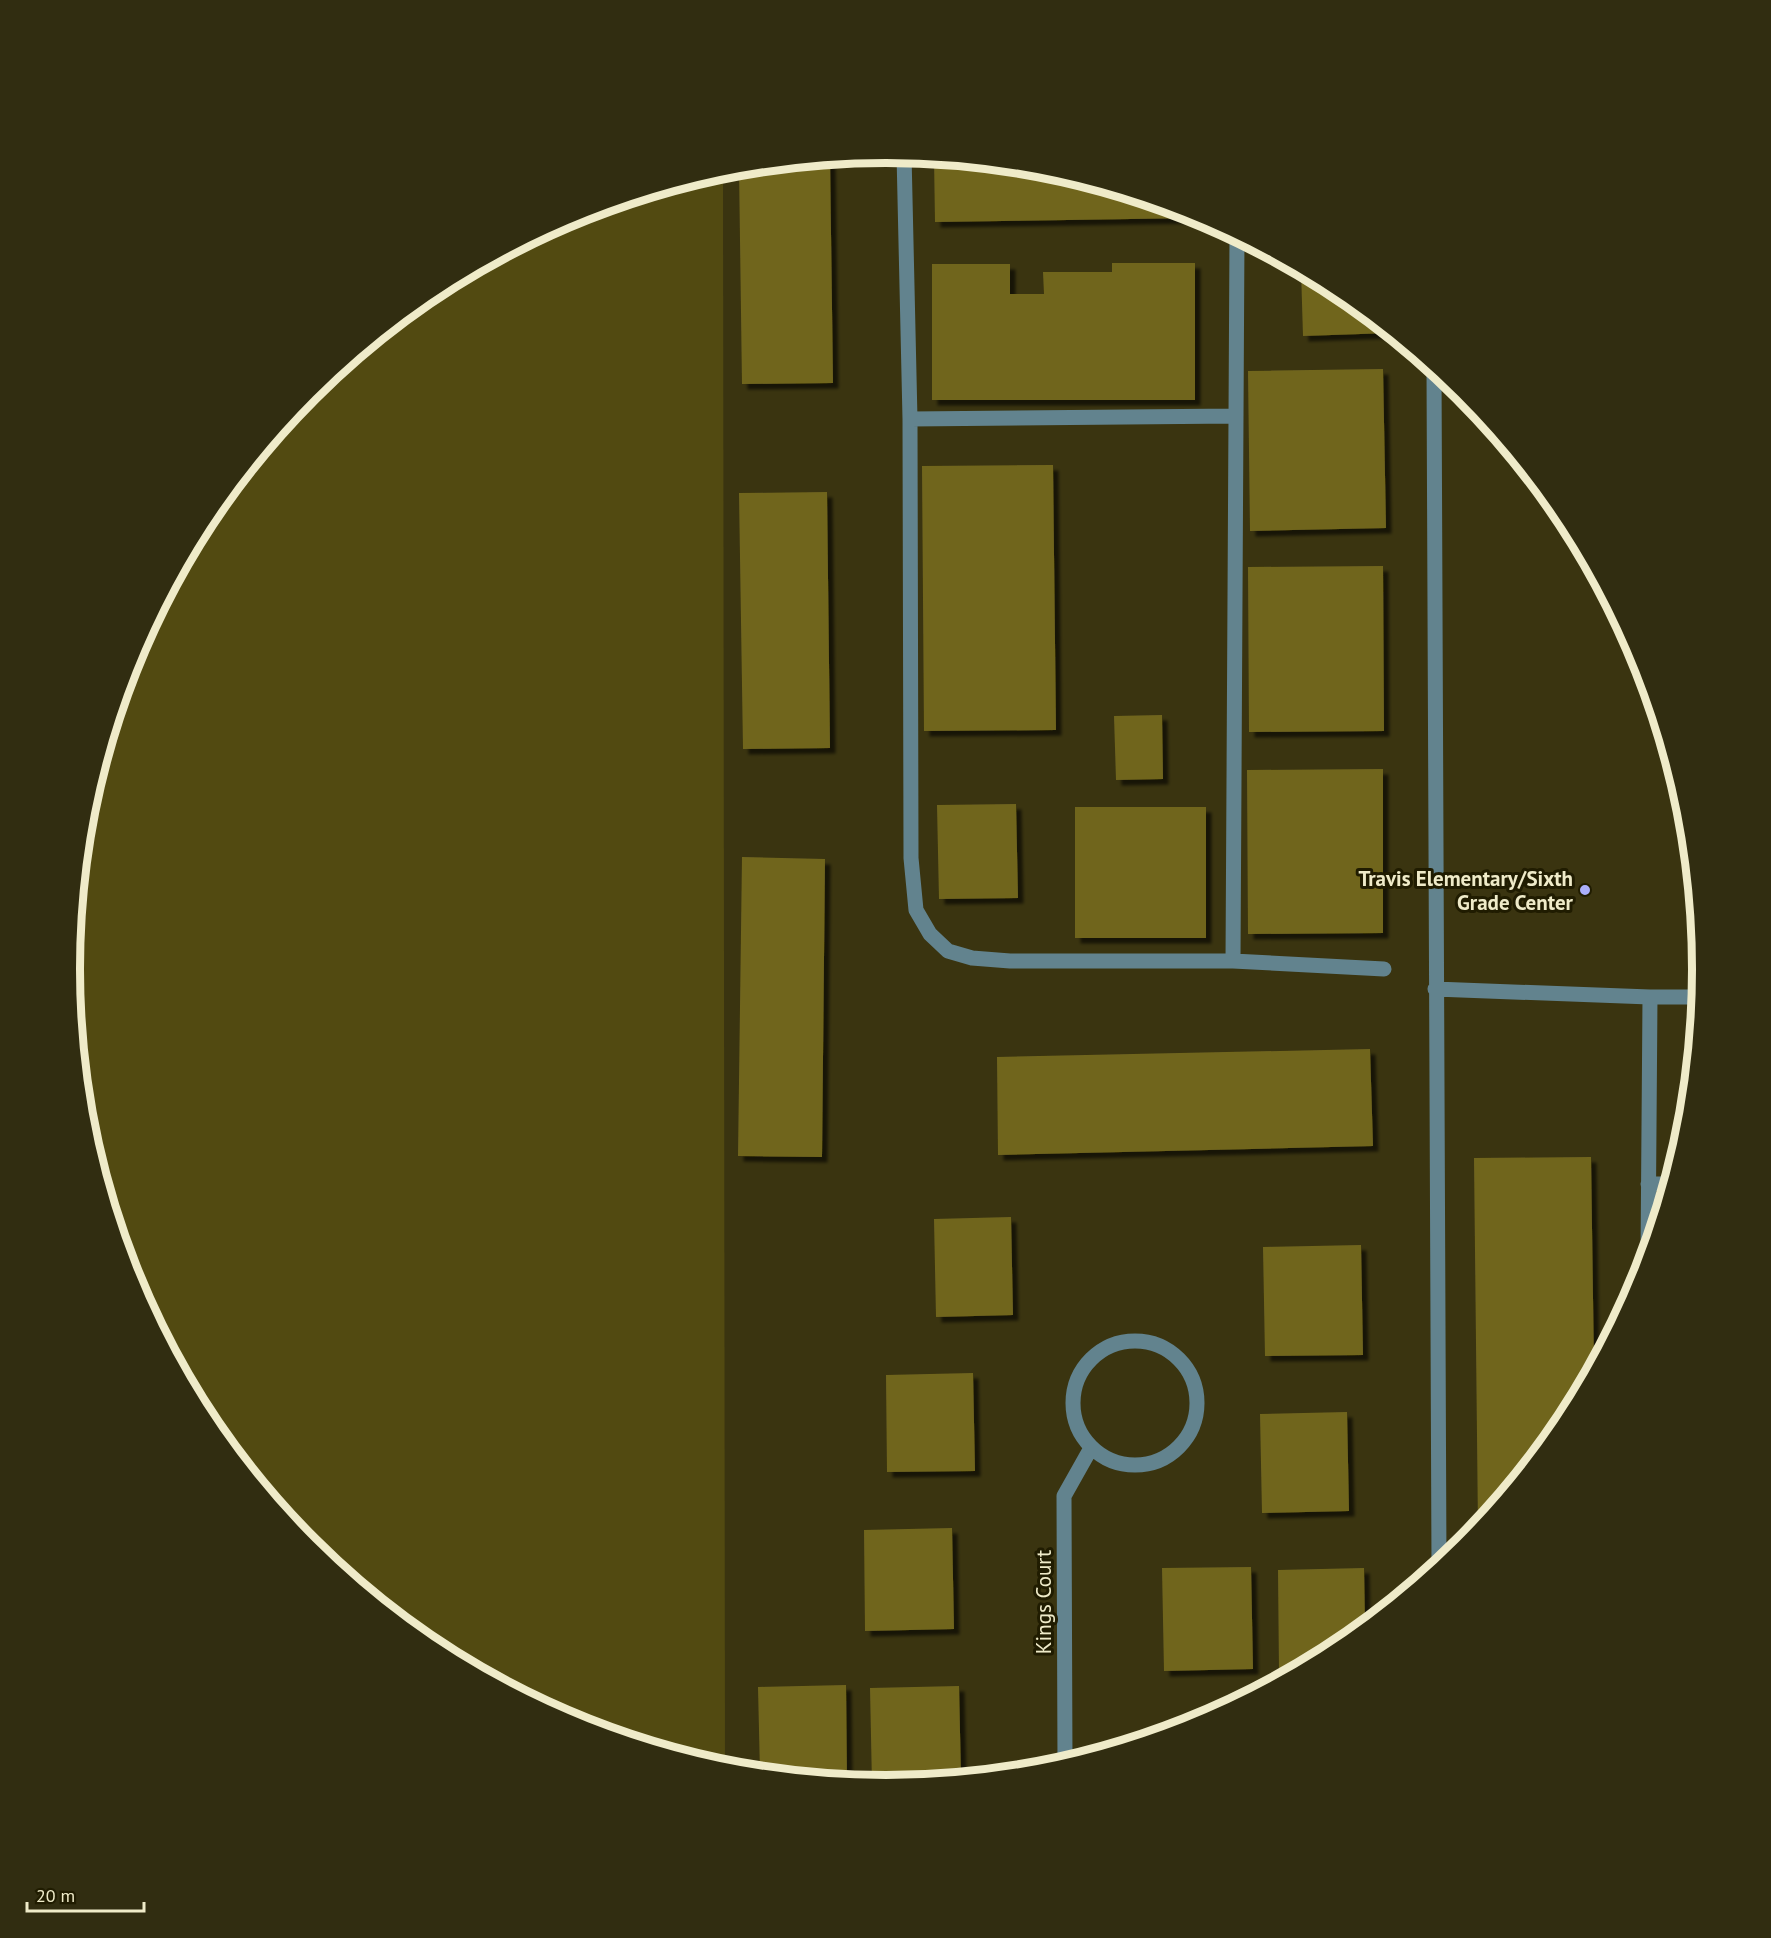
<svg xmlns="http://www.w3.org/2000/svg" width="1771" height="1938" font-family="'PT Sans',sans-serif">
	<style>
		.green { fill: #524a11 }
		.building { fill: #70651f; filter: url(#shadow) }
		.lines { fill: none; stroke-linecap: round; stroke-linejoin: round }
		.minor { stroke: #62838e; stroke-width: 15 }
		.poi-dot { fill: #abaffb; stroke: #201c01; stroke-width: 2 }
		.labels { text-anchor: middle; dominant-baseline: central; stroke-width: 6; stroke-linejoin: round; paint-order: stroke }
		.poi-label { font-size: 21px; font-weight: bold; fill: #efebc9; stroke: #201c01; text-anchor: end }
		.street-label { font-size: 21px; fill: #efebc9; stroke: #201c01 }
		.rim { fill: none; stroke: #efebc9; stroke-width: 8 }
	</style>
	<defs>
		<filter id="shadow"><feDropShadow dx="5.5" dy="5.5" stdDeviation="1.5" flood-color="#0009"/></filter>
	</defs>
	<rect width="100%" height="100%" fill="#3a3410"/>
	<path class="green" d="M 723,169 L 725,1770 L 573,1723 L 432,1648 L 308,1546 L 206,1422 L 131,1281 L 85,1128 L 69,969 L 85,809 L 131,656 L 207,515 L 308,391 L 432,290 L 573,215 Z"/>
	<path class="building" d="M 934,157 L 1045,168 L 1194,213 L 1194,218 L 935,222 Z
		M 830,158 L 833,383 L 742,384 L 739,167 Z
		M 1112,263 L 1195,263 L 1195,400 L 932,400 L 932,264 L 1010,264 L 1010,294 L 1044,294 L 1043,272 L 1112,272 Z
		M 1301,270 L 1339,290 L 1389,333 L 1303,336 Z
		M 1383,369 L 1386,528 L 1250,531 L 1248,371 Z
		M 1053,465 L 1056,730 L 924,731 L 922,466 Z
		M 827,492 L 830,748 L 743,749 L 739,493 Z
		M 1383,566 L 1384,731 L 1249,732 L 1248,567 Z
		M 1162,715 L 1163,779 L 1116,780 L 1114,716 Z
		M 1383,769 L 1383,933 L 1248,934 L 1247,770 Z
		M 1016,804 L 1018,898 L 939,899 L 937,805 Z
		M 1075,807 L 1206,807 L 1206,938 L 1075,938 Z
		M 742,857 L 825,859 L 822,1157 L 738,1156 Z
		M 1370,1049 L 1373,1146 L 998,1155 L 997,1057 Z
		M 1591,1157 L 1594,1368 L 1564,1423 L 1478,1528 L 1474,1158 Z
		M 1011,1217 L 1013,1315 L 936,1317 L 934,1219 Z
		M 1361,1245 L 1363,1355 L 1265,1356 L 1263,1247 Z
		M 973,1373 L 975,1471 L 887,1472 L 886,1375 Z
		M 1347,1412 L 1349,1511 L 1262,1513 L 1260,1414 Z
		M 952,1528 L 954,1629 L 865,1631 L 864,1530 Z
		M 1251,1567 L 1253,1669 L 1164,1671 L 1162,1568 Z
		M 1364,1568 L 1365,1626 L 1339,1648 L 1294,1672 L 1279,1672 L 1278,1570 Z
		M 846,1685 L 847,1782 L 760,1773 L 758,1687 Z
		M 959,1686 L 961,1778 L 885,1785 L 872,1784 L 870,1688 Z
		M 1193,1724 L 1193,1725 L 1164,1734 L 1164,1725 Z"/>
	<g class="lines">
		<path class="minor" d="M 904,154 L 910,419 L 911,858 L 916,910 L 930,934 L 948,951 L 972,958 L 1010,961 L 1233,961 L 1384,969
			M 1434,368 L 1439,1566
			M 910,419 L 1236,416
			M 1233,961 L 1237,235
			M 1435,989 L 1650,997 L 1699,997
			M 1648,1184 L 1670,1184
			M 1648,1256 L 1650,997
			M1073 1403a62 62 0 1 1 124 0a62 62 0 1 1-124 0Z
			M 1065,1764 L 1064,1496 L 1091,1448"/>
	</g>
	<circle class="poi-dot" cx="1585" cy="890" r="6"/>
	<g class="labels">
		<g class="poi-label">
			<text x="1573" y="878">Travis Elementary/Sixth<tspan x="1573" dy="24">Grade Center</tspan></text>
		</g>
		<g class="street-label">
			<text transform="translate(1043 1602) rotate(-90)">Kings Court</text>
		</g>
	</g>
	<path d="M0 0H1771V1938H0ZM80 969a806 806 0 1 1 1612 0a806 806 0 1 1-1612 0Z" fill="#312d11" fill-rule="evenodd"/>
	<path class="rim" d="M80 969a806 806 0 1 1 1612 0a806 806 0 1 1-1612 0Z"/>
	<path d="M27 1902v9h117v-9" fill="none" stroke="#efebc9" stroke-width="3"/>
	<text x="36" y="1902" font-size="18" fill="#efebc9" stroke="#201c01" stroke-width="4.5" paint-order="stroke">20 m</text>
</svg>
